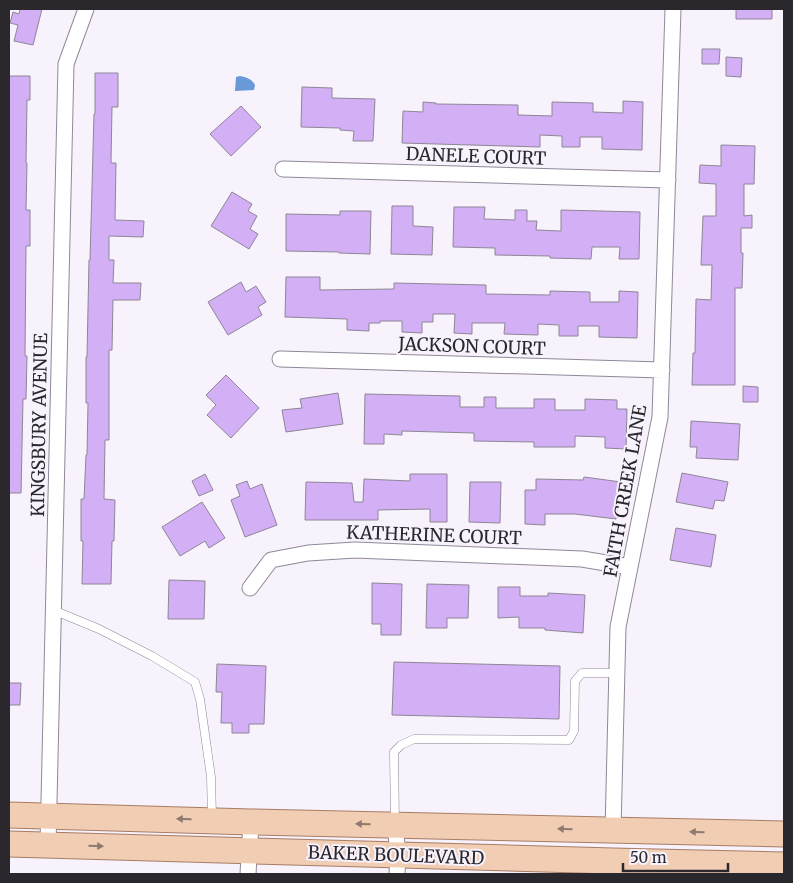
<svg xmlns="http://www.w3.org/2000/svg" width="793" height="883" font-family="Merriweather,serif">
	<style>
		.water { fill: #6999d6 }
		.building { fill: #d3aff6; stroke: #8e8696 }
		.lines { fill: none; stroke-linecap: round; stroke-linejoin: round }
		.lane-casing { stroke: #908898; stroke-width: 9 }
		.street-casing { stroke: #908898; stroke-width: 17 }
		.primary-casing { stroke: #a67d64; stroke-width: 27 }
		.lane { stroke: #fff; stroke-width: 8 }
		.street { stroke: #fff; stroke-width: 15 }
		.primary { stroke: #f1cdb4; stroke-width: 25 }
		.oneway { fill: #8e7a70 }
		.labels { text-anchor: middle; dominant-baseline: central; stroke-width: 4; stroke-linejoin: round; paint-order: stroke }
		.street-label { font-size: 18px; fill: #2a272d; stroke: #f7f2fc }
	</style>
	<rect width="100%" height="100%" fill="#f7f2fc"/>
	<path class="water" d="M 240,76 C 246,77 252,79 255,85 L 254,90 L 235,91 L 236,77 Z"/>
	<path class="building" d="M 20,9 L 42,9 L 33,45 L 14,41 L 18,25 L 10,23 L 13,12 L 19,14 Z
		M 736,9 L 772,9 L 772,19 L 736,19 Z
		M 702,49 L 720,49 L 719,64 L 702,64 Z
		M 726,57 L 742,58 L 741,77 L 726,76 Z
		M 95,73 L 118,73 L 118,107 L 112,107 L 111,163 L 116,163 L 115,220 L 144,221 L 143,237 L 109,236 L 109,260 L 114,260 L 113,283 L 141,283 L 140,300 L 113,300 L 112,350 L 109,350 L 109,440 L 105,440 L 104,499 L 115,500 L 114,541 L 112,541 L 111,584 L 82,584 L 83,541 L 81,541 L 81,499 L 84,499 L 86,455 L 87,455 L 88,403 L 86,403 L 86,357 L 87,357 L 89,260 L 90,260 L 94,114 L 95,114 Z
		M 9,76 L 30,76 L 30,100 L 27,100 L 26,163 L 27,163 L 26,210 L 30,210 L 30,246 L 26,246 L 25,356 L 27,356 L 26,399 L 23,399 L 21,493 L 9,493 Z
		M 302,87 L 332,88 L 332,98 L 375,99 L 373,141 L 353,141 L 354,131 L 340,130 L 340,128 L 301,127 Z
		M 623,101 L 643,102 L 642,150 L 602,149 L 602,137 L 580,137 L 580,147 L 562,147 L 562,136 L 540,135 L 540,147 L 402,143 L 403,111 L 423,112 L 423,102 L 436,103 L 436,104 L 518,105 L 518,115 L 552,116 L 552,102 L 593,103 L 593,112 L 623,113 Z
		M 241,106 L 261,127 L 231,156 L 210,134 Z
		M 721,145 L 755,146 L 754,184 L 744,184 L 744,216 L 752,215 L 752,228 L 741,228 L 741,253 L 743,253 L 742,288 L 735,288 L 735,385 L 692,385 L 693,353 L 695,353 L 696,299 L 711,300 L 712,265 L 701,265 L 703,216 L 716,216 L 716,184 L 699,183 L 700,165 L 721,166 Z
		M 232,192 L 252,204 L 248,211 L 257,216 L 250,229 L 258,234 L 249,249 L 211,226 Z
		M 392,206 L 413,206 L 413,226 L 433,227 L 432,255 L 391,254 Z
		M 454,207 L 485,207 L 484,219 L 515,220 L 515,210 L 527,210 L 527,221 L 537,221 L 536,230 L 561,231 L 561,210 L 640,212 L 639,259 L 619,259 L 620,247 L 592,247 L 591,259 L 550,258 L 550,256 L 495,255 L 495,248 L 453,247 Z
		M 340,211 L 371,211 L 370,254 L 339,253 L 339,252 L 286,251 L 286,214 L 340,215 Z
		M 286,277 L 320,277 L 320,290 L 394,289 L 394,283 L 486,285 L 486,294 L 550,295 L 550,291 L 590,292 L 590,302 L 619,302 L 619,291 L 638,292 L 637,338 L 599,337 L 599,326 L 578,326 L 578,336 L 559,336 L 559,325 L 538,324 L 538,335 L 504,334 L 505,323 L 472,323 L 472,334 L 454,333 L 455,314 L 433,314 L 433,322 L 422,322 L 422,333 L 402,332 L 402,321 L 380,321 L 380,323 L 369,323 L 369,331 L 347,330 L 347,319 L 285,317 Z
		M 241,282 L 246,292 L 256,286 L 266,302 L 258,307 L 262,315 L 228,335 L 208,302 Z
		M 226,375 L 259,408 L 231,438 L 207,415 L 216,405 L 206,395 Z
		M 743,386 L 758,387 L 758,402 L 743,402 Z
		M 338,393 L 343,424 L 286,432 L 282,410 L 302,408 L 300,399 Z
		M 365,394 L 460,396 L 460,407 L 484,407 L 484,397 L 496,397 L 496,408 L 534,408 L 534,399 L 555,399 L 555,410 L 585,410 L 585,399 L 617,400 L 617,409 L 627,409 L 626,449 L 605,448 L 605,437 L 575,436 L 575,447 L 534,447 L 534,442 L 474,441 L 474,433 L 402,431 L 402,435 L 384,434 L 384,444 L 364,444 Z
		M 691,421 L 740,424 L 738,460 L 696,458 L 697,447 L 690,447 Z
		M 682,473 L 728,482 L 724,501 L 715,500 L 713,509 L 676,502 Z
		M 205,474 L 213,490 L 199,496 L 192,481 Z
		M 410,474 L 447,474 L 447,522 L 430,522 L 430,509 L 378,510 L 378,520 L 305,520 L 306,482 L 352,483 L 354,502 L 363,502 L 364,479 L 410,481 Z
		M 584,477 L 621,482 L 616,519 L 575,514 L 545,514 L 545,525 L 525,524 L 525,490 L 536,490 L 536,479 L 583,480 Z
		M 247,481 L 250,489 L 262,484 L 277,525 L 245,537 L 231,500 L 240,496 L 236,485 Z
		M 470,482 L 501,482 L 500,523 L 469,522 Z
		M 202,502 L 225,538 L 209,548 L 205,541 L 180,556 L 162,527 Z
		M 676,528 L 716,535 L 711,567 L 670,560 Z
		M 169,580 L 205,581 L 204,619 L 168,619 Z
		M 372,583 L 402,584 L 401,635 L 381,635 L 381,624 L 372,624 Z
		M 427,584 L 469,585 L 468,618 L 447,618 L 447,628 L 426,628 Z
		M 498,587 L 520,587 L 520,596 L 548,596 L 548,593 L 585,595 L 583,633 L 545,630 L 545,628 L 519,628 L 519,617 L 498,618 Z
		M 394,662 L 560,666 L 559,719 L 392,715 Z
		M 217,664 L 266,666 L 264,724 L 249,724 L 249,733 L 232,733 L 232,723 L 221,723 L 222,692 L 216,692 Z
		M 9,683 L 21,683 L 20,705 L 9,705 Z"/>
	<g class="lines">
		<g class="lane-casing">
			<path id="lane" d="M 53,610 L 99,629 L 152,656 L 195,682 L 200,699 L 211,777 L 212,817
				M 395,823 L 394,752 L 401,745 L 414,739 L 569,740 L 574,731 L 575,681 L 582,673 L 617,673"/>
		</g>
		<g class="street-casing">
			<path id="street" d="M 283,169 L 668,180
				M 280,359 L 662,370
				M 250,588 L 271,560 L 308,553 L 355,550 L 582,559 L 630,567
				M 395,825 L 398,855 L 397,874
				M 613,830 L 618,627 L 660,417 L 673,9
				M 48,845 L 66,64 L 86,9
				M 248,874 L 251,822"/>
		</g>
		<g class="primary-casing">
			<path id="primary" d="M 9,815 L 251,822 L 784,834
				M 9,844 L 613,861 L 784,865"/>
		</g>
		<use href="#lane" class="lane"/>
		<use href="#street" class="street"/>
		<use href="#primary" class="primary"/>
	</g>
	<defs><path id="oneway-solid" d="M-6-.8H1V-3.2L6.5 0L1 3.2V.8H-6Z" transform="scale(1.25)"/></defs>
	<g class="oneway">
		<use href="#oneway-solid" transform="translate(184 819) rotate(-179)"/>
		<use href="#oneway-solid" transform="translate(363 824) rotate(-179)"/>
		<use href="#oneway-solid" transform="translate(565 829) rotate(-179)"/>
		<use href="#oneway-solid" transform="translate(697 832) rotate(-179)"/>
		<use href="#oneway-solid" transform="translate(96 846) rotate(1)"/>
	</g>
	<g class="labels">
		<g class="street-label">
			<text transform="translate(476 156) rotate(2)">DANELE COURT</text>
			<text transform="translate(472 346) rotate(2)">JACKSON COURT</text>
			<text transform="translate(39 425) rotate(-89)">KINGSBURY AVENUE</text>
			<text transform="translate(625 491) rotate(-80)">FAITH CREEK LANE</text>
			<text transform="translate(434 535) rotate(2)">KATHERINE COURT</text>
			<text transform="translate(396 855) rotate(2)">BAKER BOULEVARD</text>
		</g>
	</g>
	<rect width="793" height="883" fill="none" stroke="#2a272d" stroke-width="20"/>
	<path d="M623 863v8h105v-8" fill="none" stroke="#2a272d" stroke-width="2.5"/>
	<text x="630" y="863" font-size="15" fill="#2a272d" stroke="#f7f2fc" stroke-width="4" paint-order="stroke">50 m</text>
</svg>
